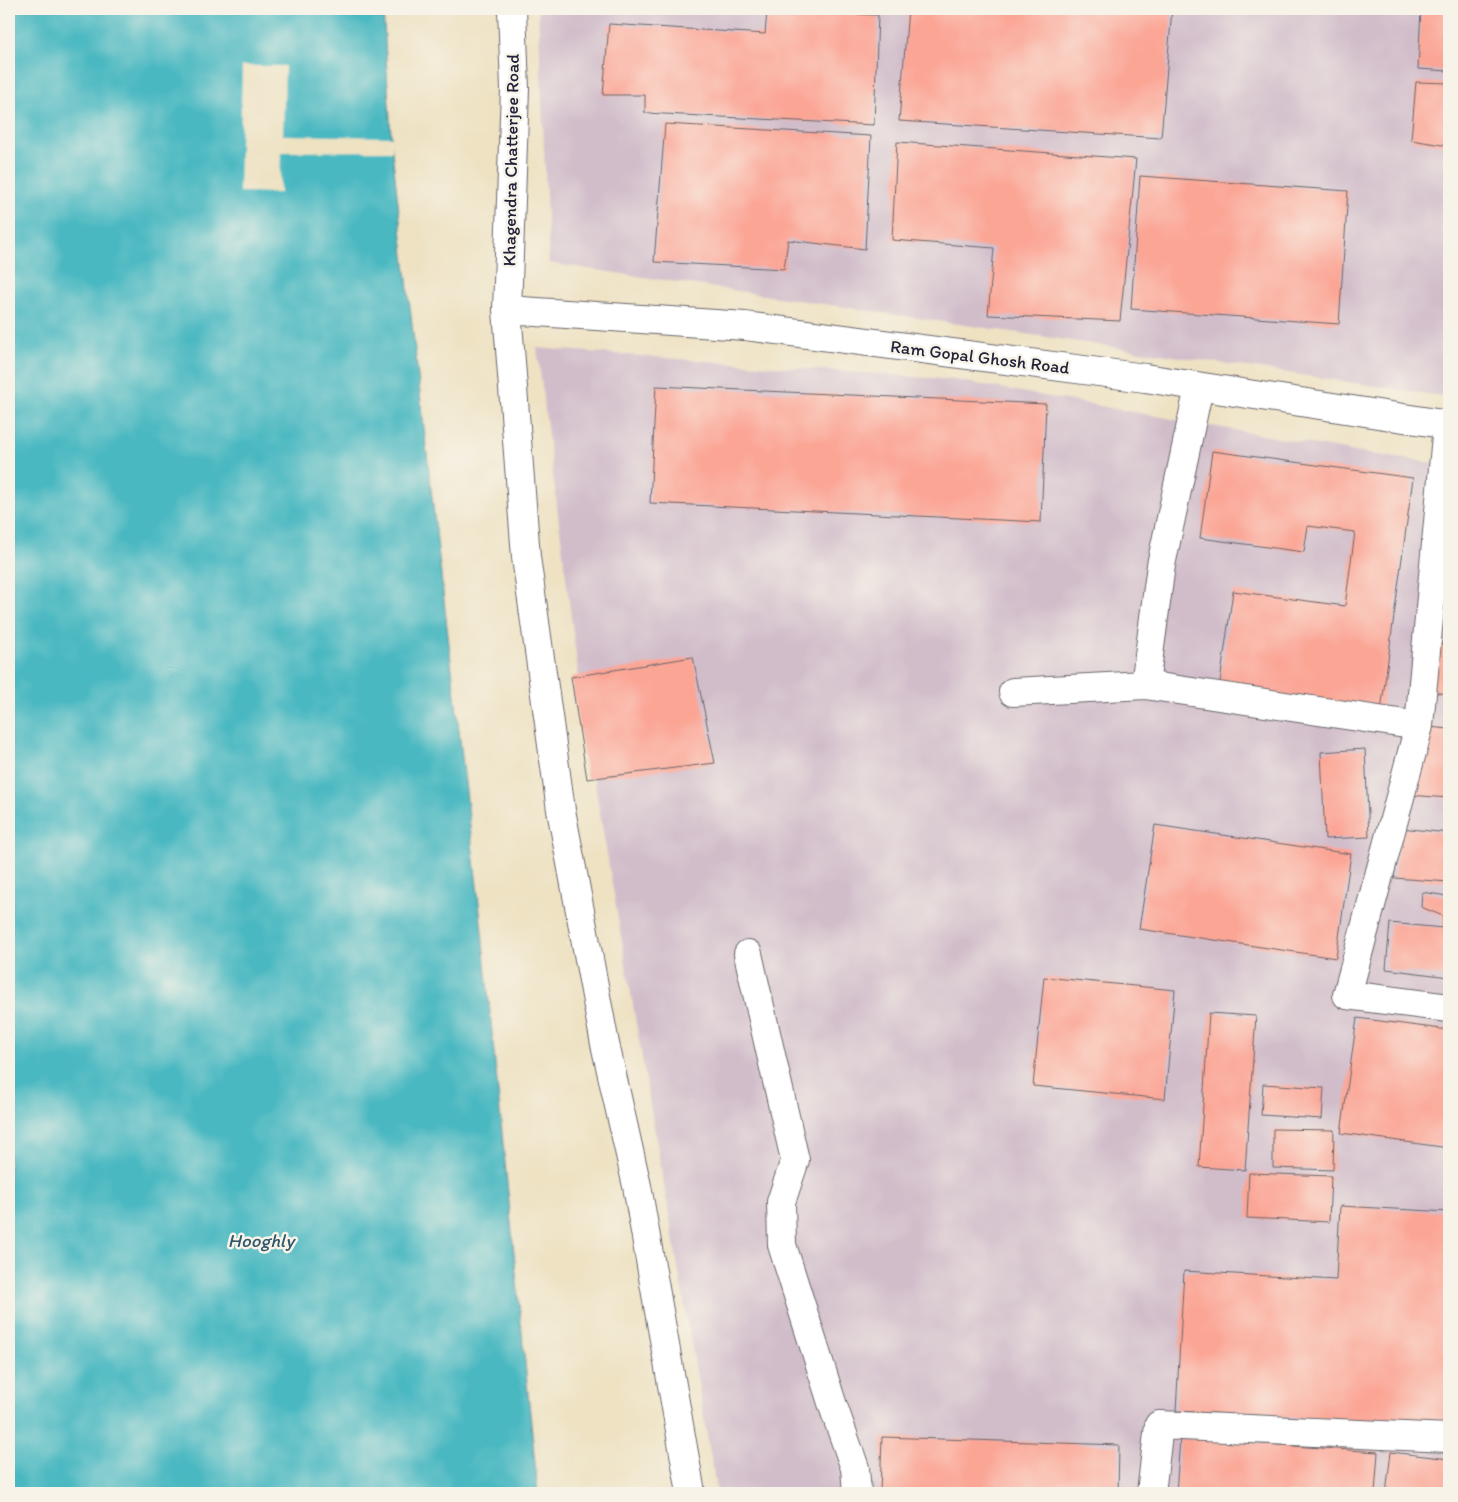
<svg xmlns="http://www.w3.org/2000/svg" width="1458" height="1502" font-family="Itim,sans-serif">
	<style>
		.industrial { fill: #d1bdca }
		.water { fill: #4ab8c1; stroke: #366d7e }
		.pier { fill: #eee2c3 }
		.building { fill: #fba595 }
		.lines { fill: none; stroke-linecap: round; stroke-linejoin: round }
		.minor-casing { stroke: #69656b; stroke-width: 30 }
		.minor { stroke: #fff; stroke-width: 28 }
		.labels { text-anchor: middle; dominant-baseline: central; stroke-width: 5; stroke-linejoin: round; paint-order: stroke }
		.street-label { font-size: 18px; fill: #22223b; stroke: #f7f3e8 }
		.water-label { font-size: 19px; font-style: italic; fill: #30566a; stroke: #f7f3e8 }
	</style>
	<rect width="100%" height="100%" fill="#f7f3e8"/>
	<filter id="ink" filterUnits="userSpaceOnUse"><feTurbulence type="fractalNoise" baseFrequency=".02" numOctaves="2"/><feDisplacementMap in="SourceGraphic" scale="10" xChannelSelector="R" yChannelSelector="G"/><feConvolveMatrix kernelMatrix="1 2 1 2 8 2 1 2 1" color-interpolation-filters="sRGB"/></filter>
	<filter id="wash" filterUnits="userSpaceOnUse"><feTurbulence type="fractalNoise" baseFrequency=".0096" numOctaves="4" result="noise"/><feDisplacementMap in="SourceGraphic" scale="20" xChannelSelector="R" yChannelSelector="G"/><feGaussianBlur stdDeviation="1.12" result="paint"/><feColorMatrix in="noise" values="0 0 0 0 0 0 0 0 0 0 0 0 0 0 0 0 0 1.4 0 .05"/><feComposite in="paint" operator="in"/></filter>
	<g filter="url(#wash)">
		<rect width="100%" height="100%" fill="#eee2c3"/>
		<path class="industrial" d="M 538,9 L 1449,9 L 1449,397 L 549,263 Z
			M 537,348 L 955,380 L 1362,453 L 1449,465 L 1449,1493 L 717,1493 L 585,727 Z"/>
		<path class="water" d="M 9,9 L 383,9 L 392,151 L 480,912 L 538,1493 L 9,1493 Z"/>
		<path class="pier" d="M 242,66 L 285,66 L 283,135 L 392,137 L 392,151 L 281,152 L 280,193 L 239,192 Z"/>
		<g id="blocks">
			<path class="building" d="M 908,9 L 1172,9 L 1161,138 L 899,121 Z
				M 1421,9 L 1449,9 L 1449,71 L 1418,69 Z
				M 767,11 L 878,15 L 874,125 L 645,113 L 645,95 L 603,95 L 609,24 L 765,34 Z
				M 1416,82 L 1449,83 L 1449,146 L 1411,140 Z
				M 665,124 L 871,136 L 865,249 L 788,240 L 784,269 L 654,262 Z
				M 897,142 L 1136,159 L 1120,321 L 988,315 L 994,248 L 892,240 Z
				M 1140,176 L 1348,191 L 1339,324 L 1131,309 Z
				M 656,386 L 1046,404 L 1041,522 L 650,503 Z
				M 1212,451 L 1413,478 L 1380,718 L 1218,696 L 1233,591 L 1345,606 L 1355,532 L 1308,526 L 1304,552 L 1200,538 Z
				M 1427,642 L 1449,645 L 1449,694 L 1422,691 Z
				M 693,657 L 715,763 L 587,779 L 571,677 Z
				M 1419,726 L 1449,729 L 1449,798 L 1408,795 Z
				M 1365,749 L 1369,837 L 1325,839 L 1321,752 Z
				M 1155,825 L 1351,854 L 1336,958 L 1139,929 Z
				M 1400,828 L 1449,833 L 1449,882 L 1394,878 Z
				M 1449,888 L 1449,977 L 1386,969 L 1390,923 L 1443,928 L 1443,916 L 1421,907 L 1422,892 L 1447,896 Z
				M 1044,977 L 1175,990 L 1165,1099 L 1033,1086 Z
				M 1209,1013 L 1256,1016 L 1245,1170 L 1199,1167 Z
				M 1357,1018 L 1449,1030 L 1449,1148 L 1341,1133 Z
				M 1263,1084 L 1324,1088 L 1322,1119 L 1261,1115 Z
				M 1273,1129 L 1334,1130 L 1333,1170 L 1273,1168 Z
				M 1249,1173 L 1331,1176 L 1329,1222 L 1247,1218 Z
				M 1340,1206 L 1449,1212 L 1449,1426 L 1176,1411 L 1184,1271 L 1336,1280 Z
				M 882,1437 L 1119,1445 L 1118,1493 L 880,1493 Z
				M 1180,1438 L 1378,1452 L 1375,1493 L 1176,1493 Z
				M 1391,1452 L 1449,1459 L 1449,1493 L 1386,1493 Z"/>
		</g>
	</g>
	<g filter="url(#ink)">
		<use href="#blocks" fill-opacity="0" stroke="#69656b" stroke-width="1"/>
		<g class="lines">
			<g class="minor-casing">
				<path id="minor" d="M 512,9 L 515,89 L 507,310 L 526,557 L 561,810 L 605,1044 L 637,1186 L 691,1493
					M 507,310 L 745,326 L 1145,378 L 1449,425
					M 1447,425 L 1419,726 L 1347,995 L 1449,1008
					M 1145,685 L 1161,565 L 1199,387
					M 1013,692 L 1145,685 L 1419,726
					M 748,954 L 795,1160 L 781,1202 L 782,1245 L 833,1406 L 855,1468 L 857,1493
					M 1151,1493 L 1159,1425 L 1449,1438"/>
			</g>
			<use href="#minor" class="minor"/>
		</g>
	</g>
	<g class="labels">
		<g class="street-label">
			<text transform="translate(511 160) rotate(-89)">Khagendra Chatterjee Road</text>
			<text transform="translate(980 357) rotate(7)">Ram Gopal Ghosh Road</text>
		</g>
		<g class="water-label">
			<text x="261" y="1240">Hooghly</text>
		</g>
	</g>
	<rect width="1458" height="1502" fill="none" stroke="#f7f3e8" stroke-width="30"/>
</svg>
